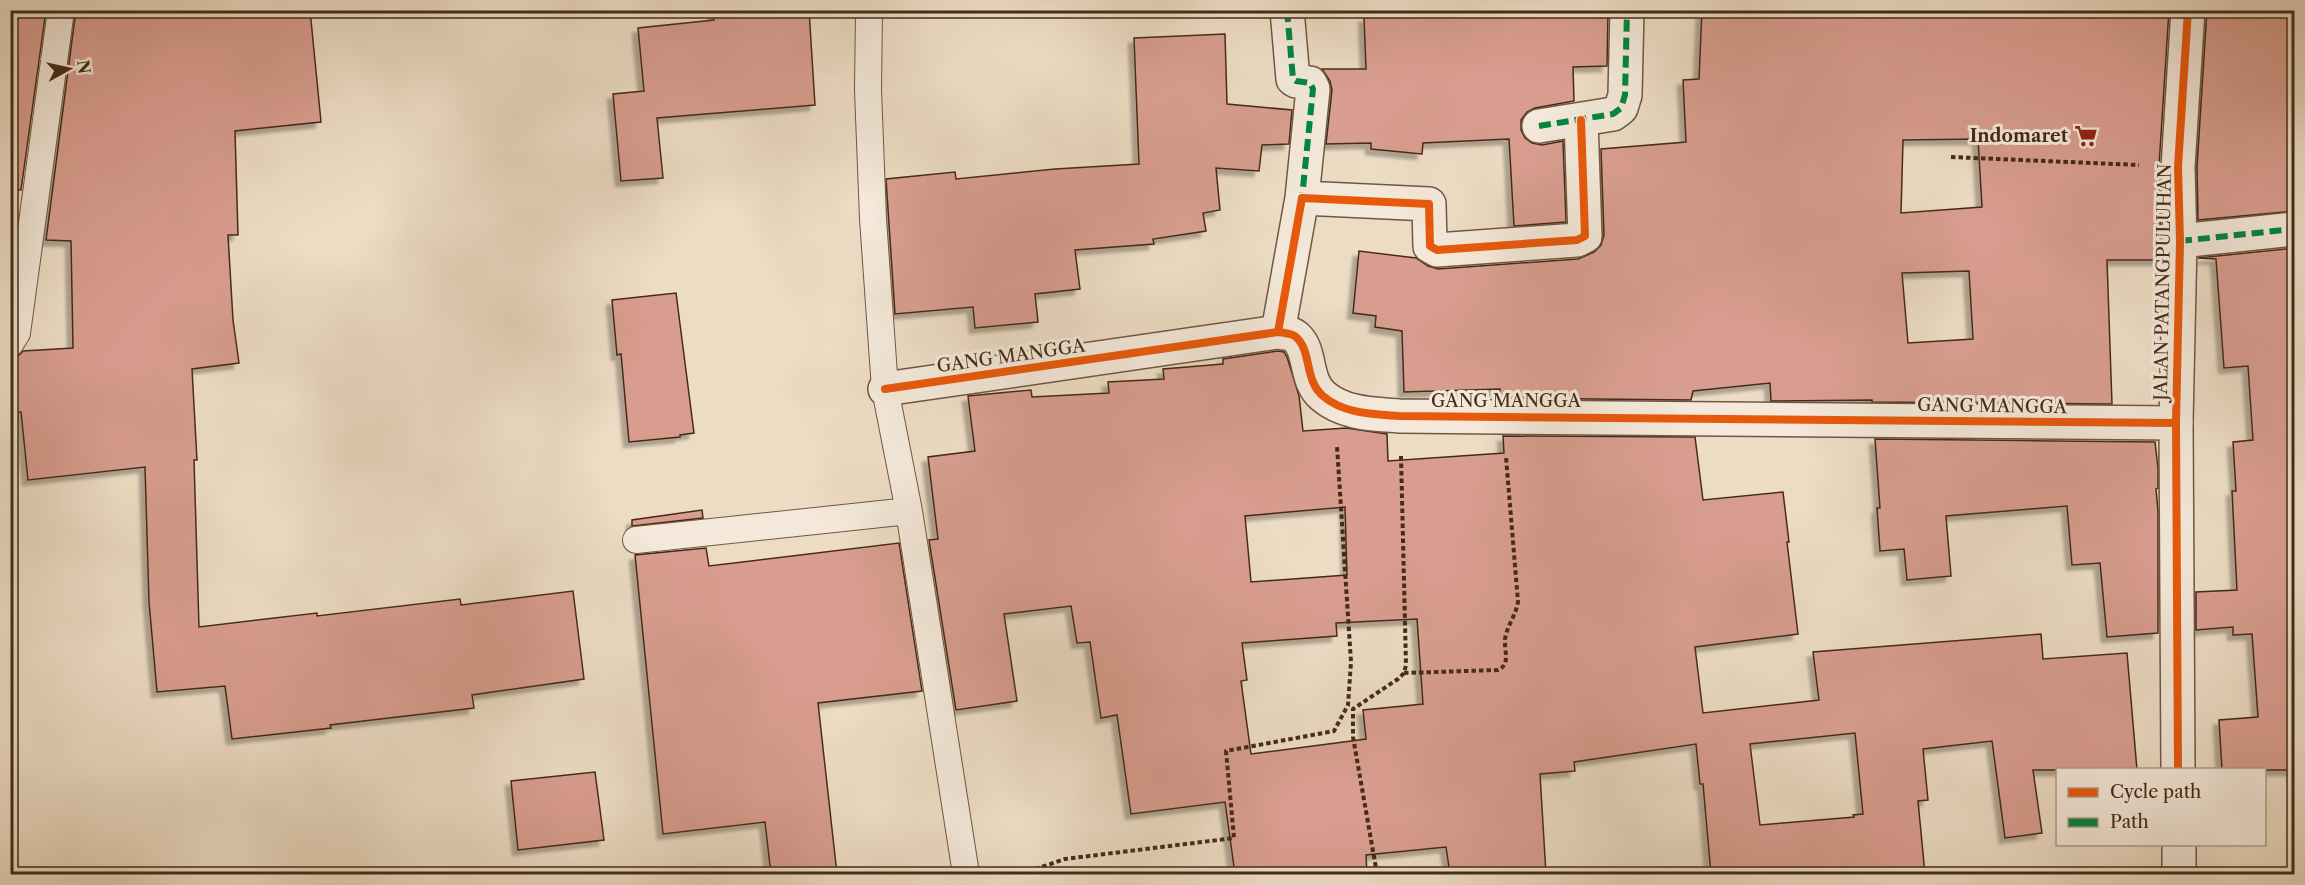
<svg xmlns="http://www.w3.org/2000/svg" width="2305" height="885" font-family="'Libre Caslon Text',serif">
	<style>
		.building { fill: #d89d8f; stroke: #462b17; stroke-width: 1.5; fill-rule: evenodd; filter: url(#shadow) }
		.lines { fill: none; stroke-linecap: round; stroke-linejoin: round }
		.service-casing { stroke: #705742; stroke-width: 28 }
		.minor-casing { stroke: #705742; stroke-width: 36 }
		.tertiary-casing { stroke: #705742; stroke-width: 36 }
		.path { stroke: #462b17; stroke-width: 4; stroke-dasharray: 4.5 3; stroke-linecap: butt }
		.service { stroke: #f3e8d9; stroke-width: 26 }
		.minor { stroke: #f3e8d9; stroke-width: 33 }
		.tertiary { stroke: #f3e8d9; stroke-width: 33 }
		.quiet { stroke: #00873e; stroke-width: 6; stroke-dasharray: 12 6; stroke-linecap: butt }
		.cycleway-casing { stroke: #f3e8d9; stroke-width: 11 }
		.cycleway { stroke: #e8590c; stroke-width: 8 }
		.labels { text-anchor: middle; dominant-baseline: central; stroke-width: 6; stroke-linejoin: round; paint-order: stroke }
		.poi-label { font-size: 18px; font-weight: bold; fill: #462b17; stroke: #f3e8d9; text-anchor: end }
		.street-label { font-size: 18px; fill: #462b17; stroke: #f3e8d9 }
	</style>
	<defs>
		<filter id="shadow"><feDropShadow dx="-5.5" dy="5.5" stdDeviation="1.5" flood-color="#0004"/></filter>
	</defs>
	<rect width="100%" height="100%" fill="#ecdcc4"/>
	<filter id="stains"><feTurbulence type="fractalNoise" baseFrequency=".00333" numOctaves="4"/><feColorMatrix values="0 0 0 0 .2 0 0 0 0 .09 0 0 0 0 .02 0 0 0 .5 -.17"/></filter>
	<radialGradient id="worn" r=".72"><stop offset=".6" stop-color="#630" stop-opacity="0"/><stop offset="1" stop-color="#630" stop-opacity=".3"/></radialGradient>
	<path class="building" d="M 10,10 L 46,10 L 21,190 L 10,189 Z
		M 76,10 L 310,10 L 321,122 L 235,131 L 238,235 L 228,235 L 233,320 L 239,363 L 192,369 L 197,460 L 194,460 L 199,627 L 317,613 L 317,616 L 460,599 L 461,605 L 573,591 L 584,679 L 472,695 L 474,708 L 330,725 L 331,728 L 232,739 L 225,686 L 157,692 L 149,602 L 145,467 L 28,480 L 21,412 L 10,412 L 10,359 L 17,357 L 23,351 L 73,348 L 71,241 L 46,240 Z
		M 713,10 L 809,10 L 815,105 L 657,118 L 663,178 L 621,181 L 613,94 L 644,91 L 638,28 L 714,20 Z
		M 1467,10 L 1608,10 L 1607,66 L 1573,67 L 1574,101 L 1535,108 L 1527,112 L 1521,120 L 1521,130 L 1525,138 L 1532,143 L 1542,145 L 1563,141 L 1566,222 L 1514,226 L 1509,139 L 1423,143 L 1422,154 L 1371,149 L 1371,143 L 1326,144 L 1332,90 L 1330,81 L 1322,69 L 1366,69 L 1364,17 L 1467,15 Z
		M 1702,10 L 2007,12 L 2007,10 L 2169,10 L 2159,166 L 2161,260 L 2107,260 L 2112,404 L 1872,402 L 1872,400 L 1771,401 L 1770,383 L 1693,391 L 1691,400 L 1500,398 L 1500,389 L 1404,392 L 1402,331 L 1375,327 L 1376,316 L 1353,313 L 1359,251 L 1416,258 L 1428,266 L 1438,269 L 1578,259 L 1594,252 L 1601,245 L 1604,235 L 1601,149 L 1686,142 L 1683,80 L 1699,79 ZM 1978,139 L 1982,207 L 1901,213 L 1903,140 ZM 1969,271 L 1973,339 L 1908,343 L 1902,273 Z
		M 2207,10 L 2295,10 L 2295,211 L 2198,220 L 2197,167 Z
		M 1225,34 L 1227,104 L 1292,110 L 1289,144 L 1262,145 L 1259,171 L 1216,168 L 1220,210 L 1203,213 L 1206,231 L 1153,239 L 1154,244 L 1075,250 L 1080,289 L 1035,294 L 1038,322 L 975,328 L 973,307 L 895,314 L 886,179 L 955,172 L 956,179 L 1055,169 L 1139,164 L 1134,38 Z
		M 2295,248 L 2295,770 L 2222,770 L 2219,720 L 2258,717 L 2252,634 L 2233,635 L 2233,627 L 2196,630 L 2196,592 L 2237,590 L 2232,491 L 2236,491 L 2233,442 L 2253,440 L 2248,366 L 2224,368 L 2216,259 L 2198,258 Z
		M 676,293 L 694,433 L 680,435 L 680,437 L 629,442 L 621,354 L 617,355 L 612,300 Z
		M 1278,351 L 1284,352 L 1287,357 L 1299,396 L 1303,431 L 1346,428 L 1387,434 L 1388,461 L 1504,453 L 1503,436 L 1695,437 L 1703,500 L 1783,492 L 1789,542 L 1787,542 L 1798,634 L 1695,647 L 1703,713 L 1819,700 L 1813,652 L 2041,634 L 2043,659 L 2127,653 L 2137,770 L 2033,770 L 2042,833 L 2005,838 L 1992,741 L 1923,749 L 1928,800 L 1918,801 L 1925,874 L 1711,874 L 1703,784 L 1700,784 L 1696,744 L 1574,762 L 1575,771 L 1540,774 L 1546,874 L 1450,874 L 1446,847 L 1366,855 L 1367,874 L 1235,874 L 1225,802 L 1131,814 L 1117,715 L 1101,718 L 1090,642 L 1077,643 L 1071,606 L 1004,614 L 1017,701 L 956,710 L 929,540 L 938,539 L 928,457 L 975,451 L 968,396 L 1031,390 L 1032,397 L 1109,393 L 1108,382 L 1164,379 L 1163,369 L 1223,364 L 1223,359 ZM 1345,507 L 1347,575 L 1251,582 L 1245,516 ZM 1417,619 L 1423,704 L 1363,710 L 1366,739 L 1251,754 L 1241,681 L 1247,680 L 1242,643 L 1337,636 L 1336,623 ZM 1855,733 L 1863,814 L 1853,815 L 1854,817 L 1760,825 L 1750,744 Z
		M 1875,439 L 2155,442 L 2158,468 L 2158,488 L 2156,489 L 2158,511 L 2158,633 L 2107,637 L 2100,563 L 2072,565 L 2067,506 L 1946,516 L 1951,576 L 1907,580 L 1904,549 L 1880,551 L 1877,508 L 1880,508 Z
		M 702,510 L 703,518 L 632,526 L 632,520 Z
		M 899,543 L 922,691 L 818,703 L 837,874 L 771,874 L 765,822 L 663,834 L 635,555 L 706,548 L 709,566 Z
		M 595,772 L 604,840 L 518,850 L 511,781 Z"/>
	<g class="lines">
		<g class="service-casing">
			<path id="service" d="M 869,10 L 868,90 L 873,219 L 885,389 L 909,511 L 966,874
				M 10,344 L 17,333 L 61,10
				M 636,540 L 909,511"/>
		</g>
		<g class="minor-casing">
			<path id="minor" d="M 1287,10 L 1293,79 L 1296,81 L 1310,83 L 1313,89 L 1302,198
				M 1539,126 L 1613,114 L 1621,108 L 1625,95 L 1627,10
				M 2180,241 L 2294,229
				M 1278,332 L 1302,198 L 1429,204 L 1430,246 L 1437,250 L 1577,240 L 1585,236 L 1581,120
				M 885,389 L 1278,332 C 1284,333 1292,333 1296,337 C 1312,351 1304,380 1323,396 C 1344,414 1373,414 1399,416 L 2176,423"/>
		</g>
		<g class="tertiary-casing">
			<path id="tertiary" d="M 2178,770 L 2176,423 L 2180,241 L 2178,167 L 2188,10
				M 2179,844 L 2179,874"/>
		</g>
		<path class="path" d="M 1951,157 L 2139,165
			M 1404,673 L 1498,670 C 1511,664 1504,651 1505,639 C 1507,626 1516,615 1518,602 L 1506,457
			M 1021,874 L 1065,859 L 1234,838 L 1226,751 L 1334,731 L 1348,705 L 1351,662 L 1337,446
			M 1377,874 L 1353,737 L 1353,709 L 1398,679 L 1404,673 L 1406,665 L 1401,456"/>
		<use href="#service" class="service"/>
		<use href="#minor" class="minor"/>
		<use href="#tertiary" class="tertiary"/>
		<path class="quiet" d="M 1287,10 L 1293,79 L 1296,81 L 1310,83 L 1313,89 L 1302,198
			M 1539,126 L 1613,114 L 1621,108 L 1625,95 L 1627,10
			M 2180,241 L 2294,229"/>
		<g class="cycleway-casing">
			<path id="cycleway" d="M 1278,332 L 1302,198 L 1429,204 L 1430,246 L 1437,250 L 1577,240 L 1585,236 L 1581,120
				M 885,389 L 1278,332 C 1284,333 1292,333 1296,337 C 1312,351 1304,380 1323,396 C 1344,414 1373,414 1399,416 L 2176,423
				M 2178,770 L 2176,423 L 2180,241 L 2178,167 L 2188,10"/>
		</g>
		<use href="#cycleway" class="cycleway"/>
	</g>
	<defs>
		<g id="supermarket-bare" transform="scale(1.8)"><path d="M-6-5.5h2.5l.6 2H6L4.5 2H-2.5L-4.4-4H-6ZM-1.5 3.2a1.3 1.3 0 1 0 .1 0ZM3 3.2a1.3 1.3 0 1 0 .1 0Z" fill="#8f2418" stroke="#f3e8d9" stroke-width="2.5" paint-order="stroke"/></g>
	</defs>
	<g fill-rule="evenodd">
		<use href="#supermarket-bare" x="2086" y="136"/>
	</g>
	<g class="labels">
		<g class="poi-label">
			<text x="2068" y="136">Indomaret</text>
		</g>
		<g class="street-label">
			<text transform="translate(2163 282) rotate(-89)">JALAN PATANGPULUHAN</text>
			<text transform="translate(1011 356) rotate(-8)">GANG MANGGA</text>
			<text x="1506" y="401">GANG MANGGA</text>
			<text transform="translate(1992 406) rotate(1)">GANG MANGGA</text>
		</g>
	</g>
	<rect width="2305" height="885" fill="none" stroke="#ecdcc4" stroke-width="36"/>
	<rect x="12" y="12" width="2281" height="861" fill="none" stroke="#462b17" stroke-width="3"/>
	<rect x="18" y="18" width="2269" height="849" fill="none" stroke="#462b17" stroke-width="1.5"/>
	<rect x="2056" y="768" width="210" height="78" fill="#f3e8d9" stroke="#ae9c8b" stroke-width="1.5"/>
	<rect x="2068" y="788" width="30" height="9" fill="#e8590c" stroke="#ae9c8b" stroke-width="1.5"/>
	<text x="2110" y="798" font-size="18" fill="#462b17">Cycle path</text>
	<rect x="2068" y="818" width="30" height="9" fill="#00873e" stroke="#ae9c8b" stroke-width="1.5"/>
	<text x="2110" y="828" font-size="18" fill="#462b17">Path</text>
	<g transform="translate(69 69) rotate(82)" stroke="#f3e8d9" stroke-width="4.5" paint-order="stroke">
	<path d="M0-4.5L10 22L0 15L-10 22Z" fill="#462b17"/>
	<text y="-9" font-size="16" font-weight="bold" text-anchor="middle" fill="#462b17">N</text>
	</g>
	<rect width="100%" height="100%" filter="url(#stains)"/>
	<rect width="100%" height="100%" fill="url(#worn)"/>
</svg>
